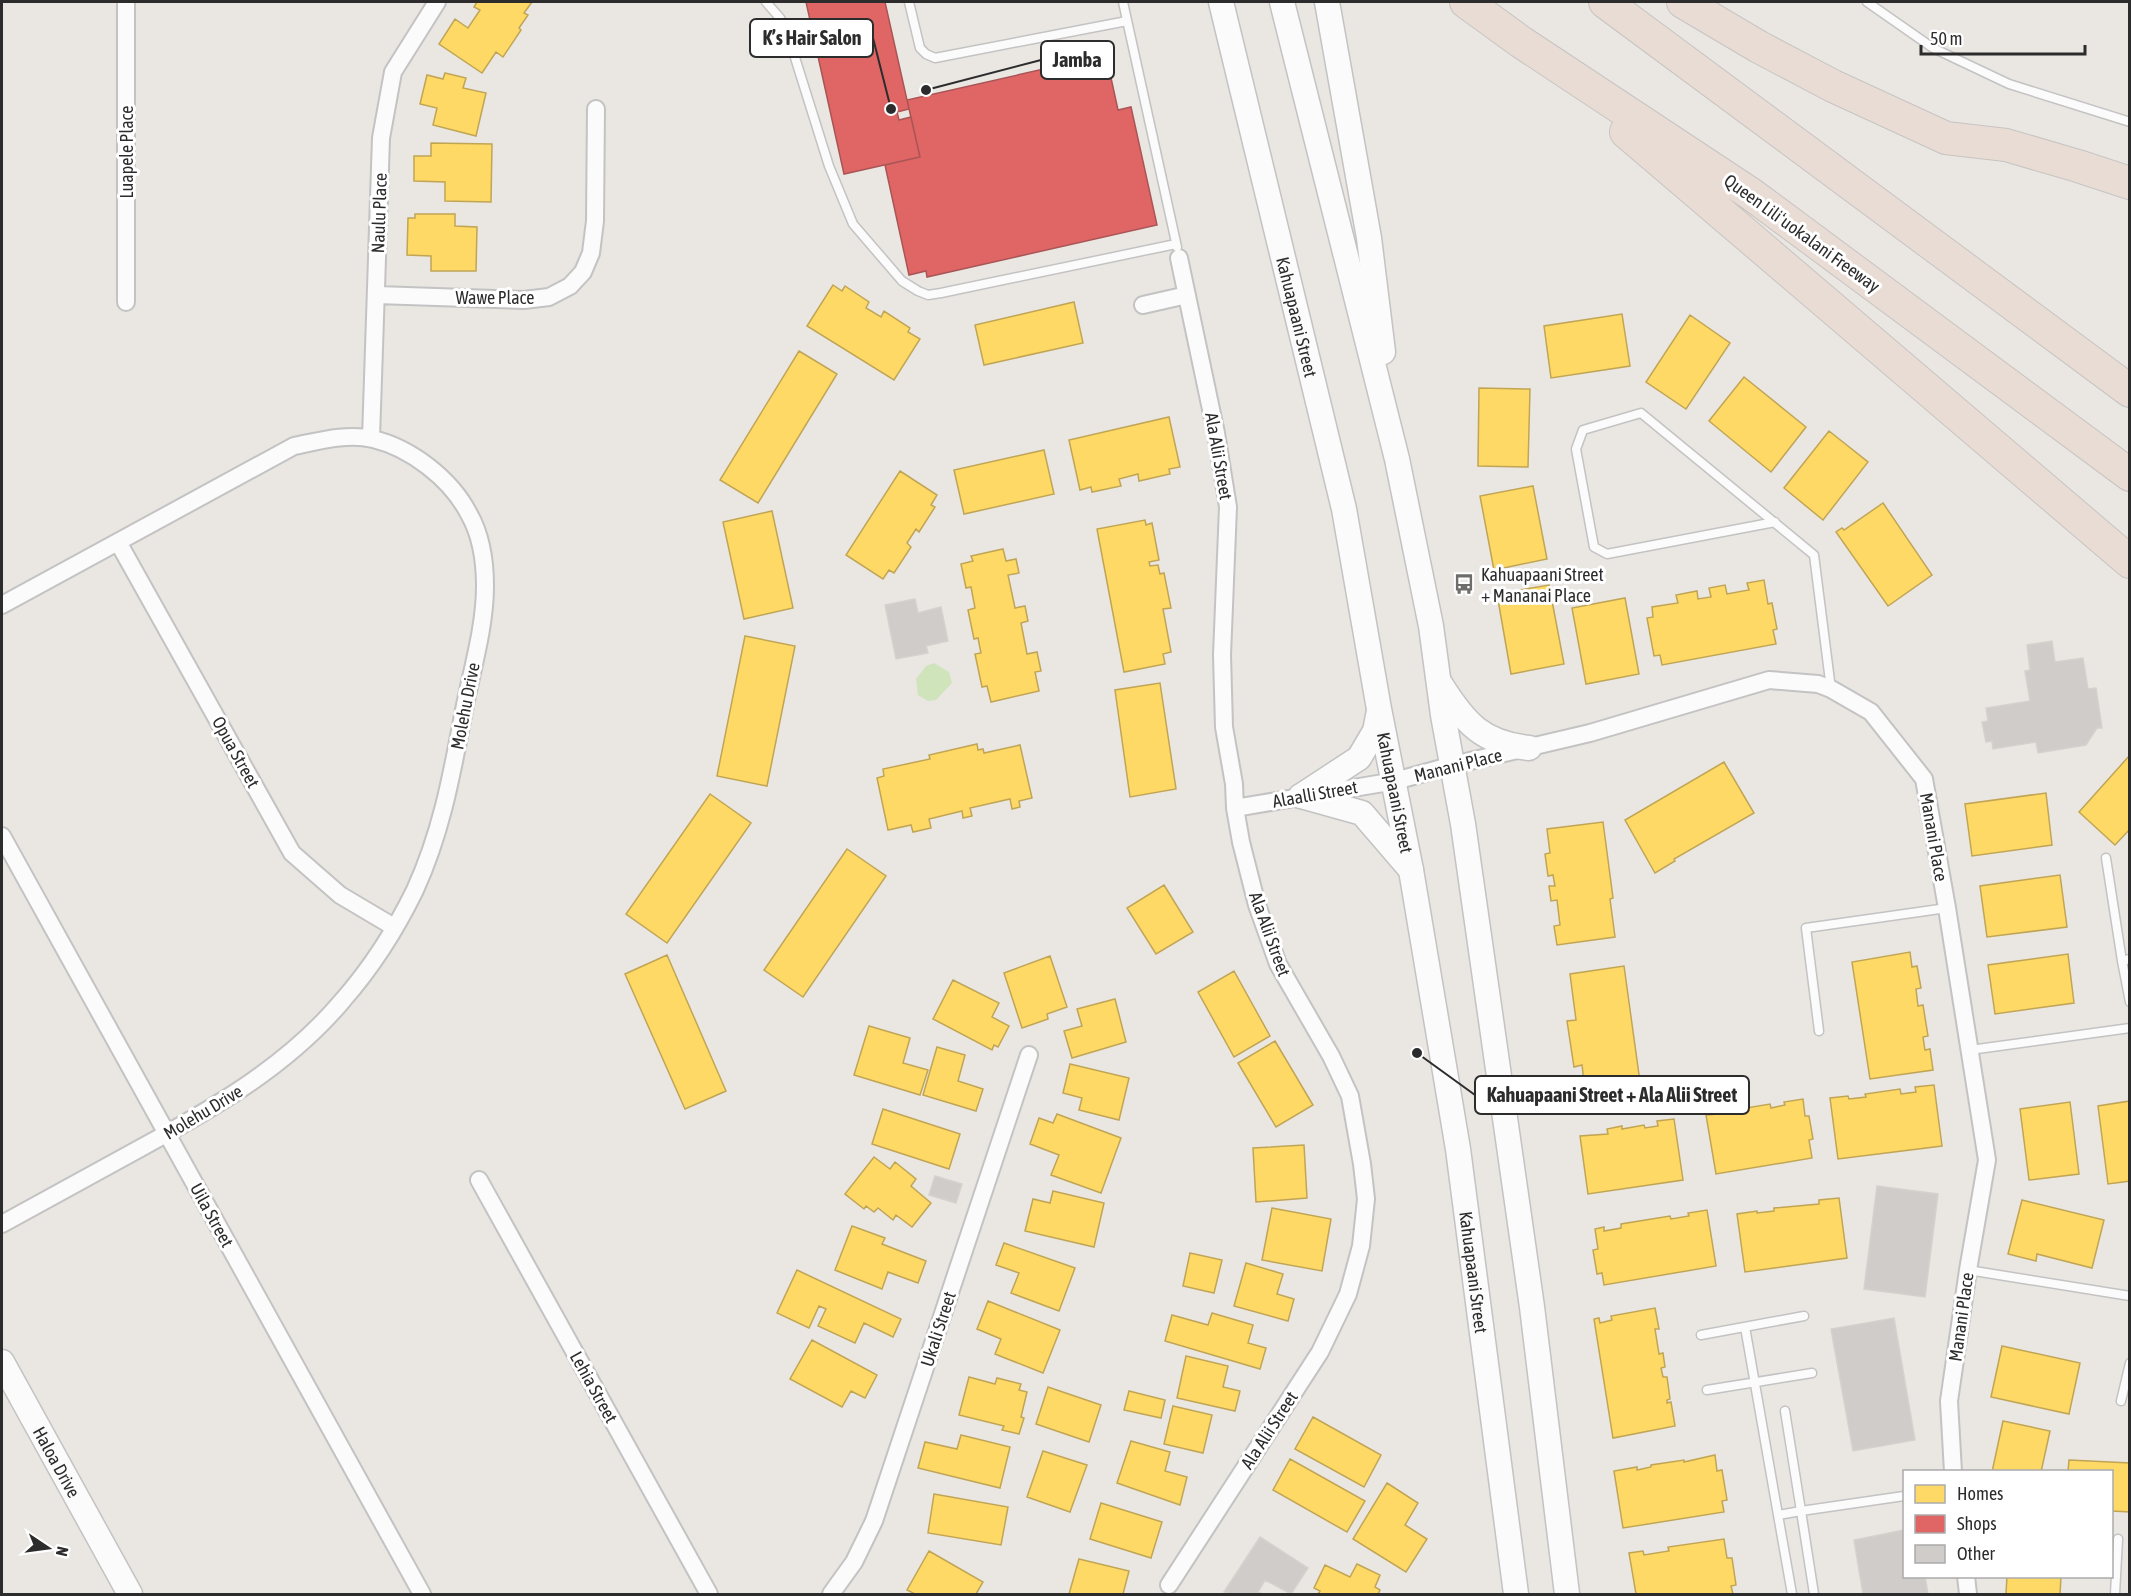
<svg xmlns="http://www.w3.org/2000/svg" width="2131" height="1596" font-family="'Asap Condensed',sans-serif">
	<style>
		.green { fill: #d0e4bc }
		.homes { fill: #ffd966; stroke: #c0a555; stroke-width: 1.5 }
		.shops { fill: #e06666; stroke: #a55; stroke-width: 1.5 }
		.building { fill: #cfccc9; stroke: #d5d2ce; stroke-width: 1.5 }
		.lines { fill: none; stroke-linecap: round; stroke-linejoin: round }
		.lane-casing { stroke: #c3c3c3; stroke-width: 11 }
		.street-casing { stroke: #c3c3c3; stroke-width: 20 }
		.secondary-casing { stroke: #c3c3c3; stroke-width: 27 }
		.highway-casing { stroke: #c6c4c2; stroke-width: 34 }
		.lane { stroke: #fcfbfb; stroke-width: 8 }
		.street { stroke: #fcfbfb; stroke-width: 16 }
		.secondary { stroke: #fcfbfb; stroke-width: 24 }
		.highway { stroke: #e9dcd4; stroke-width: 32 }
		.labels { text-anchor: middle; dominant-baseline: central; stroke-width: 6; stroke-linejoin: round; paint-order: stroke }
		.street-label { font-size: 18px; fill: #2c2c2c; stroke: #fff }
		.poi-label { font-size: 18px; fill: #2c2c2c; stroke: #fff; text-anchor: start }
		.leader { fill: none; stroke: #2c2c2c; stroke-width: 2 }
		.callout-dot { fill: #2c2c2c; stroke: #fff; stroke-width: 2 }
		.callout { fill: #fff; stroke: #2c2c2c; stroke-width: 2 }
		.callout-label { font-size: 20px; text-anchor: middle; font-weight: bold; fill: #2c2c2c }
	</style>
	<rect width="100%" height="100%" fill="#eae6e2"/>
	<path class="green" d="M 934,663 L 949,672 L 952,683 L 936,700 L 928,701 L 918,695 L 916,679 L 926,666 Z"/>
	<path class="homes" d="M 477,2 L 532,2 L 524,13 L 528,15 L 519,28 L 521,30 L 503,57 L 496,52 L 482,73 L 439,44 L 455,19 L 468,28 L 480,10 L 474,7 Z
		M 445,73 L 466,78 L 463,88 L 486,93 L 476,136 L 433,125 L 437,108 L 420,104 L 427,75 L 443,79 Z
		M 431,143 L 492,144 L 491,202 L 445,201 L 445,182 L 414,181 L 414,156 L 431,156 Z
		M 415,214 L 455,214 L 455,226 L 477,227 L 476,271 L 431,271 L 431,256 L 407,255 L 408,218 L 415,218 Z
		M 833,285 L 842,291 L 845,286 L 869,302 L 866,308 L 881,317 L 884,311 L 910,328 L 908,332 L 920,339 L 894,380 L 807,326 Z
		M 1074,302 L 1083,343 L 984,365 L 975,325 Z
		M 1622,314 L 1630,366 L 1551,378 L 1544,326 Z
		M 1690,315 L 1730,343 L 1686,409 L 1646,382 Z
		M 799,351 L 837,374 L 758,503 L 720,480 Z
		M 1744,377 L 1806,427 L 1771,472 L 1709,421 Z
		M 1479,388 L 1530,389 L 1528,467 L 1478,466 Z
		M 1169,417 L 1180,467 L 1169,469 L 1170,474 L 1139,481 L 1138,474 L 1119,479 L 1121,486 L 1092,492 L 1091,487 L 1080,490 L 1069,440 Z
		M 1829,431 L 1868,462 L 1823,520 L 1784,488 Z
		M 1044,450 L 1054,494 L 964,514 L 954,470 Z
		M 900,471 L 937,495 L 931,505 L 935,507 L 919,532 L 916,529 L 907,543 L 911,547 L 894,573 L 889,570 L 883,579 L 846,555 Z
		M 1533,486 L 1547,559 L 1494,570 L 1480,496 Z
		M 1883,503 L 1932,575 L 1888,606 L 1836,532 L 1842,528 L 1844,530 Z
		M 772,511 L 793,608 L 744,619 L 723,522 Z
		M 1145,520 L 1146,525 L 1152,523 L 1159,560 L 1149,562 L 1150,566 L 1158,565 L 1160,574 L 1164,573 L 1171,608 L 1163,609 L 1171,652 L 1163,654 L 1165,664 L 1124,672 L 1097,529 Z
		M 1003,549 L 1006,561 L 1016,559 L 1019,573 L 1008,575 L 1015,608 L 1025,606 L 1028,621 L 1021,623 L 1027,654 L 1037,652 L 1041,671 L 1035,672 L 1039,691 L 991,702 L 987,686 L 982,687 L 975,654 L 981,653 L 978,638 L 974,639 L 968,610 L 975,608 L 971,587 L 966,588 L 961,564 L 973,561 L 971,556 Z
		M 1764,580 L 1768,604 L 1772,603 L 1777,629 L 1773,630 L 1776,644 L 1662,665 L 1660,655 L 1654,656 L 1647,618 L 1653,617 L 1652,607 L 1678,603 L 1676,595 L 1697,591 L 1698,599 L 1711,597 L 1709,588 L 1725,585 L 1727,594 L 1749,590 L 1747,583 Z
		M 1549,585 L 1564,664 L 1511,674 L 1497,594 Z
		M 1625,598 L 1639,674 L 1586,684 L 1572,608 Z
		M 745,636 L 795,646 L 767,786 L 717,776 Z
		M 1160,683 L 1176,789 L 1130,797 L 1115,690 Z
		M 977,744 L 978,750 L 983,749 L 984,753 L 1020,745 L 1032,798 L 1019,801 L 1020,807 L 1012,809 L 1010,799 L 970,808 L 972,816 L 963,818 L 962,811 L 929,819 L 931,828 L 913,832 L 911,825 L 888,830 L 877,778 L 884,776 L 883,769 L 930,759 L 929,755 Z
		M 2130,755 L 2130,829 L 2115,845 L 2079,812 Z
		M 1724,762 L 1754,813 L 1674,859 L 1675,861 L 1655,873 L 1625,820 Z
		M 2046,793 L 2052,845 L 1972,856 L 1965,804 Z
		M 710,794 L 751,823 L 667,943 L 626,914 Z
		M 1603,822 L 1613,898 L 1610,899 L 1615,937 L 1557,945 L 1554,926 L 1560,925 L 1557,900 L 1551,901 L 1549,886 L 1555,886 L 1553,875 L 1548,876 L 1545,854 L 1550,853 L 1547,829 Z
		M 847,849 L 886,876 L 803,997 L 764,970 Z
		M 2060,875 L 2067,927 L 1987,937 L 1980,886 Z
		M 1164,885 L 1193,932 L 1156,954 L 1127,908 Z
		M 1910,952 L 1912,967 L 1917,966 L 1921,988 L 1916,989 L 1918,1006 L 1923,1005 L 1928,1036 L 1923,1037 L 1925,1050 L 1930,1049 L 1933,1070 L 1870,1079 L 1852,962 Z
		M 2068,954 L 2074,1003 L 1995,1014 L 1988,965 Z
		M 667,955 L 726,1091 L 685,1109 L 625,974 Z
		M 1050,956 L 1067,1007 L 1047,1014 L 1048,1019 L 1022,1028 L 1004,973 Z
		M 1624,966 L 1640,1082 L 1585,1090 L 1582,1065 L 1574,1067 L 1567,1021 L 1576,1020 L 1570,974 Z
		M 1234,971 L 1270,1036 L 1234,1057 L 1198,992 Z
		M 953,980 L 999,1003 L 992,1017 L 1009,1026 L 998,1047 L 994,1045 L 992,1050 L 933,1019 Z
		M 1115,999 L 1126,1042 L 1072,1058 L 1064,1031 L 1082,1026 L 1077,1009 Z
		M 869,1026 L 910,1038 L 903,1063 L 928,1070 L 920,1095 L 854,1075 Z
		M 1275,1041 L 1313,1105 L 1276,1127 L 1238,1063 Z
		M 937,1047 L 965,1055 L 958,1081 L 983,1089 L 976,1111 L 923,1095 Z
		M 1070,1064 L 1129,1078 L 1119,1120 L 1079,1110 L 1082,1098 L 1063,1093 Z
		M 1934,1085 L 1942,1146 L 1838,1159 L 1830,1098 L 1848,1096 L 1849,1099 L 1866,1097 L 1865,1094 L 1900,1089 L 1901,1094 L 1916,1092 L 1915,1087 Z
		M 1803,1099 L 1805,1116 L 1809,1116 L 1813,1139 L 1809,1140 L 1812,1158 L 1716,1174 L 1706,1115 L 1741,1112 L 1740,1109 L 1770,1104 L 1771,1108 L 1785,1105 L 1784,1102 Z
		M 2130,1101 L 2130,1181 L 2108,1184 L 2098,1106 Z
		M 2070,1102 L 2079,1174 L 2029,1180 L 2020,1109 Z
		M 883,1109 L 960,1134 L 949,1169 L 872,1144 Z
		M 1057,1114 L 1121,1138 L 1101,1193 L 1051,1175 L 1059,1155 L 1030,1144 L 1039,1118 L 1053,1123 Z
		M 1674,1119 L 1683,1180 L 1588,1194 L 1580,1136 L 1608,1134 L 1607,1129 L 1622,1126 L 1622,1129 L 1644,1125 L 1645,1128 L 1658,1126 L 1657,1121 Z
		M 1304,1145 L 1307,1198 L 1256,1202 L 1253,1148 Z
		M 874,1157 L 890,1169 L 895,1162 L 916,1179 L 911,1186 L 931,1203 L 912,1227 L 896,1215 L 893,1220 L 878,1208 L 874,1212 L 866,1206 L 864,1209 L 845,1194 Z
		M 1053,1191 L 1104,1203 L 1094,1247 L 1025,1231 L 1033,1199 L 1050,1203 Z
		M 1839,1198 L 1847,1258 L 1745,1272 L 1737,1214 L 1757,1211 L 1757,1213 L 1774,1211 L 1774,1208 L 1819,1204 L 1819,1200 Z
		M 2022,1200 L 2104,1220 L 2092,1268 L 2037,1254 L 2036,1261 L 2008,1254 Z
		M 1272,1208 L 1331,1219 L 1322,1271 L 1262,1260 Z
		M 1707,1210 L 1716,1266 L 1604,1285 L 1602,1273 L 1597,1274 L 1593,1250 L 1598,1249 L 1595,1229 L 1604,1227 L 1604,1231 L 1621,1228 L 1621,1224 L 1670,1216 L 1671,1219 L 1689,1216 L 1688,1213 Z
		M 852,1226 L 885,1238 L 882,1244 L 926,1261 L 918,1283 L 888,1272 L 882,1289 L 835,1270 Z
		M 1004,1243 L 1075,1268 L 1059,1311 L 1011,1293 L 1019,1273 L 996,1265 Z
		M 1190,1253 L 1222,1260 L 1214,1293 L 1183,1286 Z
		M 1246,1263 L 1283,1274 L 1277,1294 L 1294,1299 L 1288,1321 L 1234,1306 Z
		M 797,1270 L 901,1319 L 893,1337 L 864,1323 L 855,1343 L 818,1326 L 826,1309 L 819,1306 L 809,1328 L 777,1313 Z
		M 988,1301 L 1060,1330 L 1043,1373 L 995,1354 L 1001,1339 L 977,1329 Z
		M 1655,1308 L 1659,1329 L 1655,1329 L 1659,1354 L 1663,1353 L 1665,1367 L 1661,1368 L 1663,1377 L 1667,1377 L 1670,1399 L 1667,1400 L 1667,1403 L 1671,1402 L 1675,1426 L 1613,1438 L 1594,1319 L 1599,1318 L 1600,1323 L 1612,1320 L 1611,1316 Z
		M 1212,1313 L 1253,1325 L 1248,1343 L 1266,1348 L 1260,1369 L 1165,1341 L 1172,1315 L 1208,1325 Z
		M 812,1340 L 877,1375 L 865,1398 L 851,1391 L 842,1407 L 790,1379 Z
		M 2002,1346 L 2080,1363 L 2069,1414 L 1991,1397 Z
		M 1186,1356 L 1228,1366 L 1223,1387 L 1240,1391 L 1235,1411 L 1177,1398 Z
		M 969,1377 L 995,1384 L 997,1378 L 1021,1384 L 1019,1390 L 1027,1392 L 1021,1417 L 1024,1418 L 1019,1434 L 1002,1430 L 1004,1426 L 959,1415 Z
		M 1048,1387 L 1101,1405 L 1089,1442 L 1036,1424 Z
		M 1129,1391 L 1165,1400 L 1161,1418 L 1124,1410 Z
		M 1173,1406 L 1212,1415 L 1203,1453 L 1164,1444 Z
		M 1313,1417 L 1381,1455 L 1364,1487 L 1295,1449 Z
		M 2003,1421 L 2050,1431 L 2041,1472 L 1992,1472 Z
		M 961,1435 L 1010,1447 L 1000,1488 L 918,1468 L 925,1442 L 957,1449 Z
		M 1131,1441 L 1170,1452 L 1165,1471 L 1187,1477 L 1180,1505 L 1117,1483 Z
		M 1043,1451 L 1087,1465 L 1070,1512 L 1027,1497 Z
		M 1715,1455 L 1717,1471 L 1722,1470 L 1727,1500 L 1722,1501 L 1724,1512 L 1623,1528 L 1614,1471 L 1637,1467 L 1637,1470 L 1651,1467 L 1651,1465 L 1684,1460 L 1684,1462 Z
		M 1290,1459 L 1365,1501 L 1347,1532 L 1273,1490 Z
		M 2069,1460 L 2130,1463 L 2130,1512 L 2112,1511 L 2112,1472 L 2068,1472 Z
		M 1387,1483 L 1418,1503 L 1405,1525 L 1427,1539 L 1406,1572 L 1353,1539 Z
		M 934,1494 L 1008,1507 L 1001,1545 L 928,1533 Z
		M 1101,1503 L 1162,1522 L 1151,1558 L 1090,1539 Z
		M 1724,1539 L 1727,1558 L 1732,1558 L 1736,1585 L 1731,1586 L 1733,1594 L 1636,1594 L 1629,1553 L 1643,1551 L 1644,1555 L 1669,1551 L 1668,1547 Z
		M 929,1551 L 983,1582 L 976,1594 L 915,1594 L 907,1590 Z
		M 1079,1559 L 1129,1571 L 1123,1594 L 1069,1594 Z
		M 1357,1564 L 1380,1575 L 1375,1587 L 1380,1590 L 1378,1594 L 1318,1594 L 1320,1591 L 1314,1588 L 1325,1565 L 1350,1577 Z
		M 2007,1576 L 2061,1576 L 2060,1594 L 2006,1594 Z"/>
	<path class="shops" d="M 806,2 L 885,2 L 909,109 L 897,112 L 899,120 L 911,117 L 920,157 L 844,174 Z
		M 1106,55 L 1118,110 L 1131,107 L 1157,225 L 927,277 L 926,271 L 909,275 L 885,165 L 920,157 L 907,100 Z"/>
	<path class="building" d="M 915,599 L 918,613 L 941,607 L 948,641 L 926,646 L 928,653 L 896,659 L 885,605 Z
		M 2052,641 L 2055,662 L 2083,658 L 2088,689 L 2096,688 L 2102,728 L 2097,728 L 2086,745 L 2038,753 L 2036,742 L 1993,749 L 1992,741 L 1986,742 L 1982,722 L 1988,721 L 1986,708 L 2030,701 L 2025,671 L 2030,670 L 2027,645 Z
		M 935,1176 L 962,1184 L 956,1203 L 929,1195 Z
		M 1877,1186 L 1938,1194 L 1925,1297 L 1864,1289 Z
		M 1894,1318 L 1915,1440 L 1853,1451 L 1831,1329 Z
		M 1904,1530 L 1904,1576 L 1925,1576 L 1928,1594 L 1863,1594 L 1854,1540 Z
		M 1260,1537 L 1308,1568 L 1291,1594 L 1265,1580 L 1258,1592 L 1262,1594 L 1229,1594 L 1224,1592 Z"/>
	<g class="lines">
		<g class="lane-casing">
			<path id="lane" d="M 766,2 L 780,18 L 787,32 L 829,166 L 853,224 L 902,281 L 918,291 L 928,295 L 941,293 L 1176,244
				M 909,2 L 920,48 L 926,54 L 935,58 L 1127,21
				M 1123,2 L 1177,247
				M 1867,2 L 1933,48 L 2009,84 L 2130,122
				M 1775,522 L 1607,554 L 1594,547 L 1576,449 L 1583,430 L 1641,413 L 1814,555 L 1831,689
				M 2106,858 L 2122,961
				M 2130,959 L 2122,961 L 2130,1002
				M 1819,1031 L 1806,928 L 1947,908
				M 1970,1050 L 2130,1028
				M 1968,1270 L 2130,1296
				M 1745,1327 L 1778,1515
				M 1701,1335 L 1804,1316
				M 1707,1390 L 1812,1373
				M 2121,1401 L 2130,1363
				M 1785,1411 L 1801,1511 L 1904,1496
				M 1792,1594 L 1778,1515 L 1801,1511 L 1814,1594
				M 2115,1594 L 2118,1539"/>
		</g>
		<g class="street-casing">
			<path id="street" d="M 377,295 L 524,300 L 549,297 L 570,286 L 583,272 L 591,253 L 595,221 L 596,109
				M 126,302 L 126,2
				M 1143,305 L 1187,295
				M 371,438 L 381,138 L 393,72 L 437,2
				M 118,542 L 292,853 L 340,895 L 394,927
				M 2,605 L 294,446 C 319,441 347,433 373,439 C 411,448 451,479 469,514 C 481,535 485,562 485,586 C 485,627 472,669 464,710 C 452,773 442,831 415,890 C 396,929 371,968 343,1000 C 287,1067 212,1109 137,1150 C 92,1175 47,1199 2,1224
				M 1235,808 L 1395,781 L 1453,765 L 1590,733 L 1769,680 L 1818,684 L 1831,689 L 1871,712 L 1924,779 L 1947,908 L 1987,1160 L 1968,1270 L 1949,1401 L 1953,1472
				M 2,836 L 422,1594
				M 479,1180 L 709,1594
				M 1966,1576 L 1968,1594
				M 1169,1585 L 1320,1352 L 1348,1294 L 1361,1246 L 1366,1199 L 1362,1164 L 1350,1096 L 1331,1056 L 1278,964 L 1257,905 L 1241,842 L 1235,808 L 1234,784 L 1224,727 L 1222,655 L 1228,507 L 1216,433 L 1179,258
				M 831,1594 L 854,1562 L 874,1521 L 1029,1055"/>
		</g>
		<g class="secondary-casing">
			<g id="secondary">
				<path id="s1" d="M 1221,2 L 1344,509 L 1379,709 L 1411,870 L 1458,1149 L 1516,1594"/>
				<path d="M 1282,2 L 1397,459 L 1431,626 L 1443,715 L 1463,824 L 1532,1307 L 1567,1594"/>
				<path d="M 1327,2 L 1369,238 L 1383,352"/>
				<path d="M 1441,685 C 1465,723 1482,743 1529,748"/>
				<path d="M 1301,796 L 1362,813 L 1411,870"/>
				<path d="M 1301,796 L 1359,758 L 1375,731 L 1379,711"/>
				<path id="s2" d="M 2,1362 L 130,1594"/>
			</g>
		</g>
		<g class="highway-casing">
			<path id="highway" d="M 1466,2 L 1521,42 L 1751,194 L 2130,475
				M 1605,2 L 2130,391
				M 1683,2 L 1759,47 L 1833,86 L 1946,138 L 2006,145 L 2078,166 L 2130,183
				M 1626,132 L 2130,562"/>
		</g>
		<use href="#lane" class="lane"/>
		<use href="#street" class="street"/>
		<use href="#secondary" class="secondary"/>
		<use href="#highway" class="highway"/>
	</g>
	<defs>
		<g id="bus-bare" transform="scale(1.62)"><path d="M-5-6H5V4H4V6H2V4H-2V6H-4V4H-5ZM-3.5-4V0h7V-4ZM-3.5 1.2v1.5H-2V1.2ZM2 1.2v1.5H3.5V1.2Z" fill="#6e6d6c" stroke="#fff" stroke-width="2.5" paint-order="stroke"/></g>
	</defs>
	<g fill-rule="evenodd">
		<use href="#bus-bare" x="1464" y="584"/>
	</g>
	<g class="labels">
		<g class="street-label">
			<text transform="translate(126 152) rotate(-90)">Luapele Place</text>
			<text transform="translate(379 213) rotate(-88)">Naulu Place</text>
			<text transform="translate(1802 233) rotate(36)">Queen Liliʻuokalani Freeway</text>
			<text x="495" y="297">Wawe Place</text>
			<text stroke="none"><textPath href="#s1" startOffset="324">Kahuapaani Street</textPath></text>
			<text transform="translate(1219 456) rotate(80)">Ala Alii Street</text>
			<text transform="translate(465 706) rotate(-79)">Molehu Drive</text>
			<text transform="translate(236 752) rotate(61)">Opua Street</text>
			<text transform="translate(1458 765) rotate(-14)">Manani Place</text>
			<text stroke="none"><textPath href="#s1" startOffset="810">Kahuapaani Street</textPath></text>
			<text transform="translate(1315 794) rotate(-10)">Alaalli Street</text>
			<text transform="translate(1934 837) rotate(80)">Manani Place</text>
			<text transform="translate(1270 934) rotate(70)">Ala Alii Street</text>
			<text transform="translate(203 1112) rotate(-31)">Molehu Drive</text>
			<text transform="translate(212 1215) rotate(61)">Uila Street</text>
			<text stroke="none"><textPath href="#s1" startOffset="1296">Kahuapaani Street</textPath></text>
			<text transform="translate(1961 1317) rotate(-82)">Manani Place</text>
			<text transform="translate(938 1329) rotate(-72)">Ukali Street</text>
			<text transform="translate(594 1387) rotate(61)">Lehia Street</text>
			<text transform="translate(1269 1430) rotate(-57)">Ala Alii Street</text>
			<text stroke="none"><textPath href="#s2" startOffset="114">Haloa Drive</textPath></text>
		</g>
		<g class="poi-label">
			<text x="1481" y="574">Kahuapaani Street<tspan x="1481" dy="21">+ Mananai Place</tspan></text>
		</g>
	</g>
	<path class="leader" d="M891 109L873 38M926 90L1041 60M1417 1053L1475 1095"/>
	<g class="callout-dot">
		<circle cx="891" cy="109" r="6"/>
		<circle cx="926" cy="90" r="6"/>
		<circle cx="1417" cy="1053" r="6"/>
	</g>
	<g class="callout">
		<rect x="750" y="19" width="123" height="38" rx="6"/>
		<rect x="1041" y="41" width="73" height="38" rx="6"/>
		<rect x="1475" y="1076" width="274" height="38" rx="6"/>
	</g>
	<g class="callout-label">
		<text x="812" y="45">K’s Hair Salon</text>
		<text x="1077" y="67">Jamba</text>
		<text x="1612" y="1102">Kahuapaani Street + Ala Alii Street</text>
	</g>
	<rect width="2131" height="1596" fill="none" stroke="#2c2c2c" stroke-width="6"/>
	<rect x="1903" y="1470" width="210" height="108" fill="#ffffff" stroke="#ababab" stroke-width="1.5"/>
	<rect x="1915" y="1485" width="30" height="18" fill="#ffd966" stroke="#ababab" stroke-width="1.5"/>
	<text x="1957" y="1500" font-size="18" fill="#2c2c2c">Homes</text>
	<rect x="1915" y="1515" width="30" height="18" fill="#e06666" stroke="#ababab" stroke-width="1.5"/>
	<text x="1957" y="1530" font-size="18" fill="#2c2c2c">Shops</text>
	<rect x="1915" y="1545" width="30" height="18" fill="#cfccc9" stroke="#ababab" stroke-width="1.5"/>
	<text x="1957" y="1560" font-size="18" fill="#2c2c2c">Other</text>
	<g transform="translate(48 1548) rotate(103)" stroke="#ffffff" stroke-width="4.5" paint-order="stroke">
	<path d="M0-4.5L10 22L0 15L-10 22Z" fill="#2c2c2c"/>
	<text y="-9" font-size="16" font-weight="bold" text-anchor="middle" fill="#2c2c2c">N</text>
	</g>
	<path d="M1921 45v9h164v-9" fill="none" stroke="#2c2c2c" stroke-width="3"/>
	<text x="1930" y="45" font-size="18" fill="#2c2c2c" stroke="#ffffff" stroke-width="4.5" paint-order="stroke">50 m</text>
</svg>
